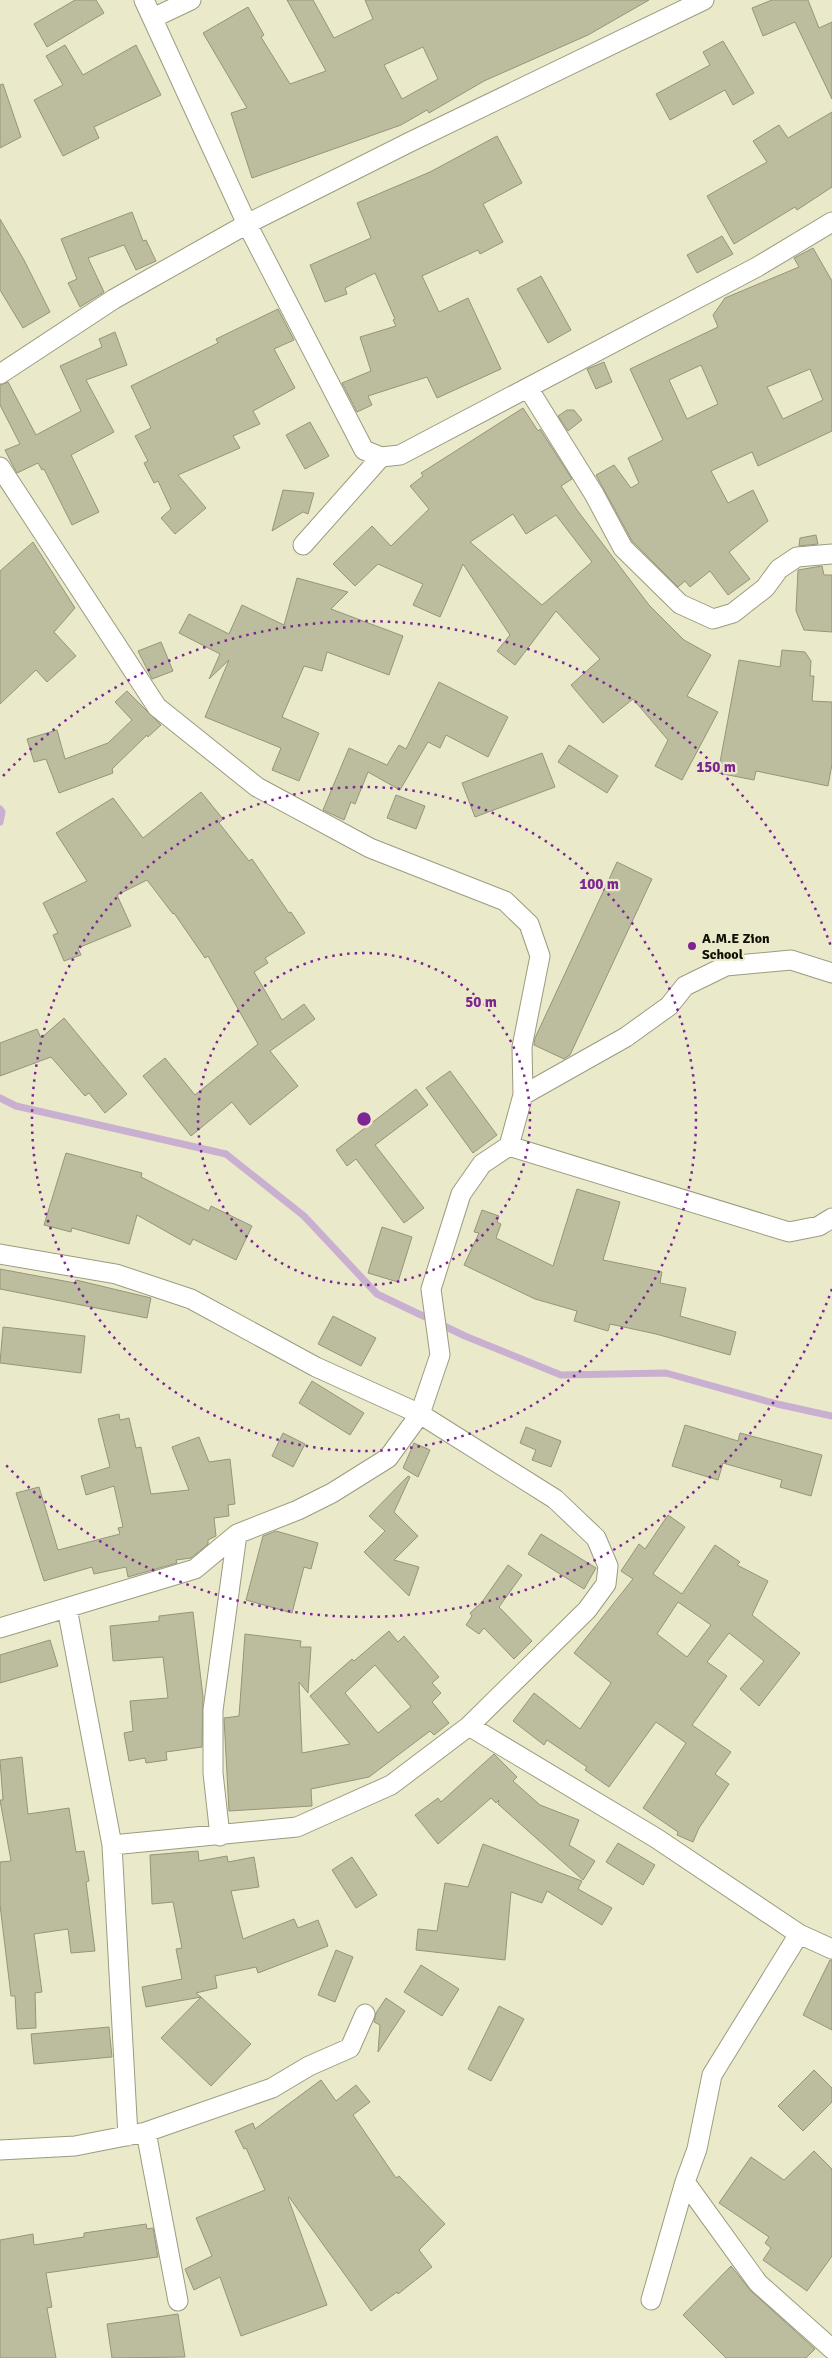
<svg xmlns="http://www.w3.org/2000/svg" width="832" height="2358" font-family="Signika,sans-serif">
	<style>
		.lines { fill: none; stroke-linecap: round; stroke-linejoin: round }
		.stream { stroke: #c9b0d0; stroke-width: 7 }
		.building { fill: #bcbc9f; stroke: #969579; fill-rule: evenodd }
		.minor-casing { stroke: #9c9b7f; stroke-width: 21 }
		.minor { stroke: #fff; stroke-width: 19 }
		.ring { fill: none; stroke: #7e2593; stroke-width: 2.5; stroke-dasharray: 2.5 5 }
		.poi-dot { fill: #7e2593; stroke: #eaeacb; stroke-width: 2 }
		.labels { text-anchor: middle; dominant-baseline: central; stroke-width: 4.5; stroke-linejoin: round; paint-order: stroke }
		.poi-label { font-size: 14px; font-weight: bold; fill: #0f0e05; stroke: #eaeacb; text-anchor: start }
		.centre { fill: #7e2593; stroke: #eaeacb; stroke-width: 2.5 }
		.ring-label { font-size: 15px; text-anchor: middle; font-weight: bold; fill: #7e2593; stroke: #eaeacb; stroke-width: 4.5; stroke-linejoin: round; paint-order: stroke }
	</style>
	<rect width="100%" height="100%" fill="#eaeacb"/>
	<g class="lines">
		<path class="stream" d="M 0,809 L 2,812 L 0,822
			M 0,1098 L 16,1106 L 226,1154 L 304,1216 L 377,1294 L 465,1336 L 561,1375 L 666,1373 L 777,1404 L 832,1416"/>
	</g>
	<path class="building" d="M 75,0 L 96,0 L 104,13 L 47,47 L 34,24 Z
		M 287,0 L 313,0 L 334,38 L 373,19 L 365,0 L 649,0 L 588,35 L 484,81 L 429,113 L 427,110 L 401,125 L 252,178 L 231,113 L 247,108 L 203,33 L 248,7 L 264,35 L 261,37 L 290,84 L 326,71 ZM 423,47 L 438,79 L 402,99 L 384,65 Z
		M 772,0 L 808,0 L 819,28 L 832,22 L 832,99 L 795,22 L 763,36 L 752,8 Z
		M 723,41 L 754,93 L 733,105 L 725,90 L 670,120 L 656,94 L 710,65 L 703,52 Z
		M 65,45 L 83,75 L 136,45 L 161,95 L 94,127 L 99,138 L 63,156 L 34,100 L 63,85 L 46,56 Z
		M 3,84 L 21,137 L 0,148 L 0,85 Z
		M 832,112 L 832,187 L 797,210 L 795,207 L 734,244 L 707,196 L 767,162 L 753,141 L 779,125 L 788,138 Z
		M 497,136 L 522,183 L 483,204 L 503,242 L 480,254 L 478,250 L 422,276 L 439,312 L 468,298 L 501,369 L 437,398 L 427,377 L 368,396 L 372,405 L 357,412 L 342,383 L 371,371 L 360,337 L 396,326 L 393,320 L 395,319 L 375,273 L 345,288 L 347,294 L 325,302 L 310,265 L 371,238 L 357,203 L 430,172 Z
		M 132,212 L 143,241 L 146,240 L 156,261 L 136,270 L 124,245 L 88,258 L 104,292 L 80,307 L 68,283 L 77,279 L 61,239 Z
		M 0,219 L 24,260 L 50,312 L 23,328 L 0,290 Z
		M 722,236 L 733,254 L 697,273 L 687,255 Z
		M 813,248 L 832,281 L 832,431 L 758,466 L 752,452 L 711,471 L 728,503 L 753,490 L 768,521 L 729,552 L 750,579 L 728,595 L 710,571 L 690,587 L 685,581 L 678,587 L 632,541 L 596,475 L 614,465 L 631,488 L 639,483 L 628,458 L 663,440 L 630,369 L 718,327 L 713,315 L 725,298 L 799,267 L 794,258 ZM 701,365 L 718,404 L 687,419 L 669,380 ZM 810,369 L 823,400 L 783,419 L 767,387 Z
		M 541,276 L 571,330 L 548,343 L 517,289 Z
		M 278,309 L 294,340 L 274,349 L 295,388 L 253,411 L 260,424 L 233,436 L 240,448 L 178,475 L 206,508 L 175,534 L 161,518 L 171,509 L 158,481 L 154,483 L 144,463 L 148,461 L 135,436 L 151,428 L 131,386 L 218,343 L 216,339 Z
		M 115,332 L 127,365 L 86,380 L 114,432 L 71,455 L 99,512 L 72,525 L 44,469 L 42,470 L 38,463 L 17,473 L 13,466 L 5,450 L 20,444 L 0,405 L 0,385 L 8,382 L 36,435 L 81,411 L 60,366 L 102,347 L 99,339 Z
		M 604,362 L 612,382 L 596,389 L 587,369 Z
		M 523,408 L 538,431 L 540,429 L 572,479 L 561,486 L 577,510 L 649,605 L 684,640 L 711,655 L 687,696 L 718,712 L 682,780 L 655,766 L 668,740 L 633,699 L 603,723 L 571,685 L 600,659 L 556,611 L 515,665 L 497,651 L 510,635 L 463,564 L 440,617 L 413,605 L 423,584 L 378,564 L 355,586 L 333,564 L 372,526 L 391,546 L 429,509 L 410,486 L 423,476 L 421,473 ZM 513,514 L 526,534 L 556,515 L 592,562 L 542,605 L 470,542 Z
		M 567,410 L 574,410 L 582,420 L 568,431 L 558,416 Z
		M 310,422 L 329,456 L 305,469 L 286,435 Z
		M 283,490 L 314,493 L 308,514 L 303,512 L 272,531 Z
		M 816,535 L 818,544 L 799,546 L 800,538 Z
		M 33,542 L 75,608 L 54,632 L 76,656 L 47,682 L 36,670 L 0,704 L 0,571 Z
		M 822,566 L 824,575 L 832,575 L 832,632 L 804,630 L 796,611 L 798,570 Z
		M 297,578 L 348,592 L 331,609 L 403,636 L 389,675 L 327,652 L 322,671 L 304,666 L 282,717 L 319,733 L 299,781 L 272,770 L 281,748 L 205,717 L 229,660 L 209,679 L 220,654 L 179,633 L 189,614 L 229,634 L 242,605 L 284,625 Z
		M 161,642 L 173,671 L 152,679 L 138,651 Z
		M 782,650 L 805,652 L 811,661 L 810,676 L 814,676 L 812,701 L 832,702 L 832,764 L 828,786 L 756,771 L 754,780 L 718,773 L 739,660 L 780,667 Z
		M 439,682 L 508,717 L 488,757 L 446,735 L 440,748 L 428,742 L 400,790 L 368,772 L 355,804 L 351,802 L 344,820 L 323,810 L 349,748 L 387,765 L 399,745 L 406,749 Z
		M 127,691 L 161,725 L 148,737 L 147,735 L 112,769 L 113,773 L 59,793 L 46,759 L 34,762 L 27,739 L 57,730 L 65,759 L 108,743 L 132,720 L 115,702 Z
		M 569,745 L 618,776 L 607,793 L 558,762 Z
		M 542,753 L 555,787 L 475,817 L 462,783 Z
		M 201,792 L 223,819 L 219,823 L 249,861 L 252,859 L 289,913 L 291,912 L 305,933 L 265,958 L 268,963 L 254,972 L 282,1020 L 304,1004 L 315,1019 L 270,1051 L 298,1086 L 250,1125 L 232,1102 L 191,1136 L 143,1076 L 165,1058 L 195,1095 L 258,1044 L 208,956 L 205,958 L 174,913 L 173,914 L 147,880 L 117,895 L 131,926 L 78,948 L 81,955 L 64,961 L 53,935 L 58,933 L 43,903 L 87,881 L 56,833 L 113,798 L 143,838 Z
		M 396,795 L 425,806 L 416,829 L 387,818 Z
		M 617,862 L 652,879 L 570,1055 L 564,1059 L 534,1045 L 535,1038 Z
		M 64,1018 L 127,1094 L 105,1113 L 89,1093 L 85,1096 L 51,1057 L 0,1076 L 0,1043 L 37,1029 L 41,1038 Z
		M 450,1071 L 497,1135 L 473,1153 L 426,1088 Z
		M 416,1089 L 428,1105 L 375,1145 L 424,1208 L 404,1223 L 356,1159 L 347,1166 L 336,1150 Z
		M 66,1153 L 142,1173 L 141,1177 L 209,1211 L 211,1206 L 252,1226 L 236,1260 L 193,1239 L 190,1245 L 137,1215 L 129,1244 L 72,1228 L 71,1232 L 44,1225 Z
		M 577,1189 L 620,1202 L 603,1260 L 662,1272 L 660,1283 L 686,1288 L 680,1316 L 736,1332 L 730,1355 L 656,1334 L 610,1324 L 608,1331 L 574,1321 L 577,1311 L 535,1299 L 464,1265 L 479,1233 L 474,1232 L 482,1210 L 499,1216 L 497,1222 L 501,1224 L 496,1238 L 553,1266 Z
		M 382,1227 L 412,1237 L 398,1282 L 368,1273 Z
		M 0,1269 L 75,1283 L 76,1280 L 151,1298 L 147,1318 L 0,1289 Z
		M 333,1316 L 376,1338 L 361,1366 L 318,1344 Z
		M 3,1327 L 85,1336 L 81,1373 L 0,1363 Z
		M 312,1381 L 364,1413 L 350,1435 L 299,1403 Z
		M 119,1414 L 120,1420 L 129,1418 L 136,1448 L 141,1447 L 151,1494 L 189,1490 L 172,1447 L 199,1437 L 209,1462 L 230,1459 L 235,1504 L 228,1505 L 229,1516 L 214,1518 L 216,1536 L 208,1540 L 208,1544 L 191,1558 L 176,1560 L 177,1563 L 128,1577 L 126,1567 L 94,1574 L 92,1567 L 44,1581 L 16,1493 L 39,1487 L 58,1550 L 120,1534 L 118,1528 L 123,1527 L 114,1486 L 86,1495 L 81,1476 L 110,1467 L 98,1419 Z
		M 685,1425 L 738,1441 L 740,1433 L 822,1455 L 811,1496 L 780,1487 L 782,1480 L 723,1463 L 718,1480 L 672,1466 Z
		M 526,1427 L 561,1441 L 551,1467 L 532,1460 L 536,1450 L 520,1443 Z
		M 283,1433 L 305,1444 L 293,1467 L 272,1456 Z
		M 414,1443 L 430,1450 L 418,1477 L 403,1468 Z
		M 408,1476 L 410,1477 L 394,1512 L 418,1536 L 394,1560 L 419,1567 L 409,1596 L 364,1552 L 385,1531 L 369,1516 Z
		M 668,1515 L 685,1527 L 653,1574 L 682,1594 L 715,1545 L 740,1562 L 737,1565 L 768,1581 L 752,1615 L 800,1653 L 759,1706 L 740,1689 L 764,1661 L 729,1633 L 707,1662 L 727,1676 L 692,1725 L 731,1752 L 715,1774 L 729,1784 L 699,1828 L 693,1842 L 677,1835 L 678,1832 L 643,1808 L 686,1743 L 656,1722 L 609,1787 L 585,1770 L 587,1767 L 547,1740 L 544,1745 L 513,1721 L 534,1693 L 580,1729 L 611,1683 L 574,1653 L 633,1579 L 621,1571 L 639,1544 L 645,1549 ZM 678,1602 L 711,1625 L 687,1657 L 657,1634 Z
		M 276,1531 L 318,1543 L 311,1569 L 304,1567 L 292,1613 L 246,1600 L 263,1536 Z
		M 541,1534 L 596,1568 L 584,1589 L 528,1554 Z
		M 508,1565 L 522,1575 L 499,1607 L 532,1641 L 514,1659 L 484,1628 L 479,1634 L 466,1625 L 472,1616 L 470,1613 L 482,1602 Z
		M 193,1612 L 203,1697 L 202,1747 L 166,1752 L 167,1760 L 146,1763 L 145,1758 L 129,1761 L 124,1733 L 133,1731 L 130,1701 L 168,1698 L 163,1657 L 113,1661 L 110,1626 L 159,1621 L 159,1616 Z
		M 389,1631 L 398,1642 L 404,1636 L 439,1677 L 432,1683 L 441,1693 L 432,1702 L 449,1723 L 434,1735 L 430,1731 L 369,1777 L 311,1789 L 312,1806 L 229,1811 L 224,1718 L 239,1716 L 245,1634 L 301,1641 L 300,1647 L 311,1647 L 308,1693 L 299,1682 L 302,1753 L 350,1744 L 310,1696 L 352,1659 L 354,1661 ZM 375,1665 L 411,1707 L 378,1733 L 345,1693 Z
		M 50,1640 L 58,1666 L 0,1683 L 0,1655 Z
		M 494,1754 L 517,1777 L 513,1781 L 540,1805 L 579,1820 L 569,1845 L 595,1861 L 583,1880 L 498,1804 L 499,1800 L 496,1803 L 491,1798 L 438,1844 L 415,1815 L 438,1798 L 441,1802 Z
		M 22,1757 L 28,1814 L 69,1808 L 76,1852 L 84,1851 L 89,1881 L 86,1882 L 95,1951 L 71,1953 L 68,1929 L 34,1934 L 42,1992 L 35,1993 L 36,2028 L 17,2029 L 15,1996 L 11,1996 L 0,1905 L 0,1862 L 11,1861 L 0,1800 L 3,1800 L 0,1760 Z
		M 618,1843 L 655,1865 L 643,1885 L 606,1862 Z
		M 483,1844 L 582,1881 L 578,1889 L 612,1908 L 602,1925 L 547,1891 L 542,1903 L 511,1892 L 505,1960 L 416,1950 L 418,1929 L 437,1931 L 445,1883 L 468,1887 Z
		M 198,1851 L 199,1861 L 227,1856 L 228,1862 L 254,1857 L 259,1887 L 231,1891 L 243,1939 L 294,1919 L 298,1928 L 318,1920 L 328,1946 L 258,1973 L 256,1967 L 215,1976 L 217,1988 L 196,1993 L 201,1997 L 146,2007 L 142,1987 L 182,1979 L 176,1949 L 182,1948 L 173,1902 L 152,1904 L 150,1855 Z
		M 352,1857 L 377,1895 L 356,1908 L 332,1870 Z
		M 336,1950 L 353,1957 L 335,2002 L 318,1995 Z
		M 830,1960 L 832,1960 L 832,2030 L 803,2015 Z
		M 421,1965 L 459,1989 L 442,2016 L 404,1992 Z
		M 201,1997 L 251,2044 L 211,2086 L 161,2038 Z
		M 386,1998 L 405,2011 L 378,2052 L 380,2025 L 374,2022 L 376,2013 Z
		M 499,2006 L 524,2019 L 491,2081 L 468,2069 Z
		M 109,2027 L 112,2057 L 34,2064 L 31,2034 Z
		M 814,2070 L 832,2088 L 832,2102 L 803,2131 L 778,2106 Z
		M 321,2080 L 336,2101 L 356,2085 L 370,2102 L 353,2115 L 396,2178 L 399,2176 L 445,2224 L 419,2250 L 432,2267 L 398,2294 L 397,2292 L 371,2311 L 289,2197 L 288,2198 L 327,2305 L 241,2336 L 220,2277 L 194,2290 L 185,2269 L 212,2256 L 196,2218 L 265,2190 L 246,2148 L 244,2149 L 235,2131 L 253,2123 L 255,2129 Z
		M 814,2151 L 832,2169 L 832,2256 L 807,2291 L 763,2260 L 771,2248 L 765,2243 L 769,2237 L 719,2203 L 751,2157 L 784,2180 Z
		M 146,2224 L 147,2229 L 153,2228 L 158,2257 L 46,2273 L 52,2307 L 47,2308 L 56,2358 L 0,2358 L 0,2240 L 33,2234 L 34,2245 L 84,2237 L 84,2233 Z
		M 731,2266 L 751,2291 L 815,2349 L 806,2358 L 726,2358 L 683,2315 Z
		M 178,2314 L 185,2357 L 112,2358 L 107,2324 Z"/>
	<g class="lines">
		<g class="minor-casing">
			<path id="minor" d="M 704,0 L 410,142 L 247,224 L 364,450 L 381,457 L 400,455 L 757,267 L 832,222
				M 153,18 L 191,0
				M 0,374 L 114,299 L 247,224 L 144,0
				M 528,388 L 594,494 L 623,548 L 680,604 L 713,619 L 733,613 L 765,588 L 779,569 L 797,557 L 832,554
				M 0,467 L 157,707 L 257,787 L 370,848 L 505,901 L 529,924 L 540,956 L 522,1047 L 523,1095 L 509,1146
				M 303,545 L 381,457
				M 523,1095 L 626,1037 L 669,1006 L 685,986 L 726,966 L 791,960 L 832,973
				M 0,1254 L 116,1274 L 191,1299 L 316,1367 L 420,1414 L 440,1355 L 431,1289 L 461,1194 L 482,1164 L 509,1146 L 789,1232 L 819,1226 L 832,1218
				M 67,1608 L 112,1845 L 128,2136
				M 0,1628 L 195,1569 L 237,1534 L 298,1510 L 332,1493 L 388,1458 L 420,1414 L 555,1499 L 596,1538 L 608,1566 L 606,1584 L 587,1610 L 469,1726 L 391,1785 L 297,1827 L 112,1845
				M 469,1726 L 656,1838 L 799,1934 L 832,1949
				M 220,1836 L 213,1773 L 213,1710 L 237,1534
				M 799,1934 L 712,2075 L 697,2149 L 685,2182 L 758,2283 L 832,2349
				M 146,2132 L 178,2301
				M 0,2150 L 75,2146 L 146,2132 L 272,2088 L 309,2066 L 350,2048 L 365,2014
				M 651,2300 L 685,2182"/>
		</g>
		<use href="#minor" class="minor"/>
	</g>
	<g class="ring">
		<circle cx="364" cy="1119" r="166"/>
		<circle cx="364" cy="1119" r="332"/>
		<path d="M832 1289A498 498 0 0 1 3 1462M3 776A498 498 0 0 1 832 949"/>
	</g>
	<circle class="poi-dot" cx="692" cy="946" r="5"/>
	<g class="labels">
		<g class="poi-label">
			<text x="702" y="938">A.M.E Zion<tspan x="702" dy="16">School</tspan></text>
		</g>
	</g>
	<circle cx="364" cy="1119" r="8" class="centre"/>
	<g class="ring-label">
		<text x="716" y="772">150 m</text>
		<text x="599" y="889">100 m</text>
		<text x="481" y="1007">50 m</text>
	</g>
</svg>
